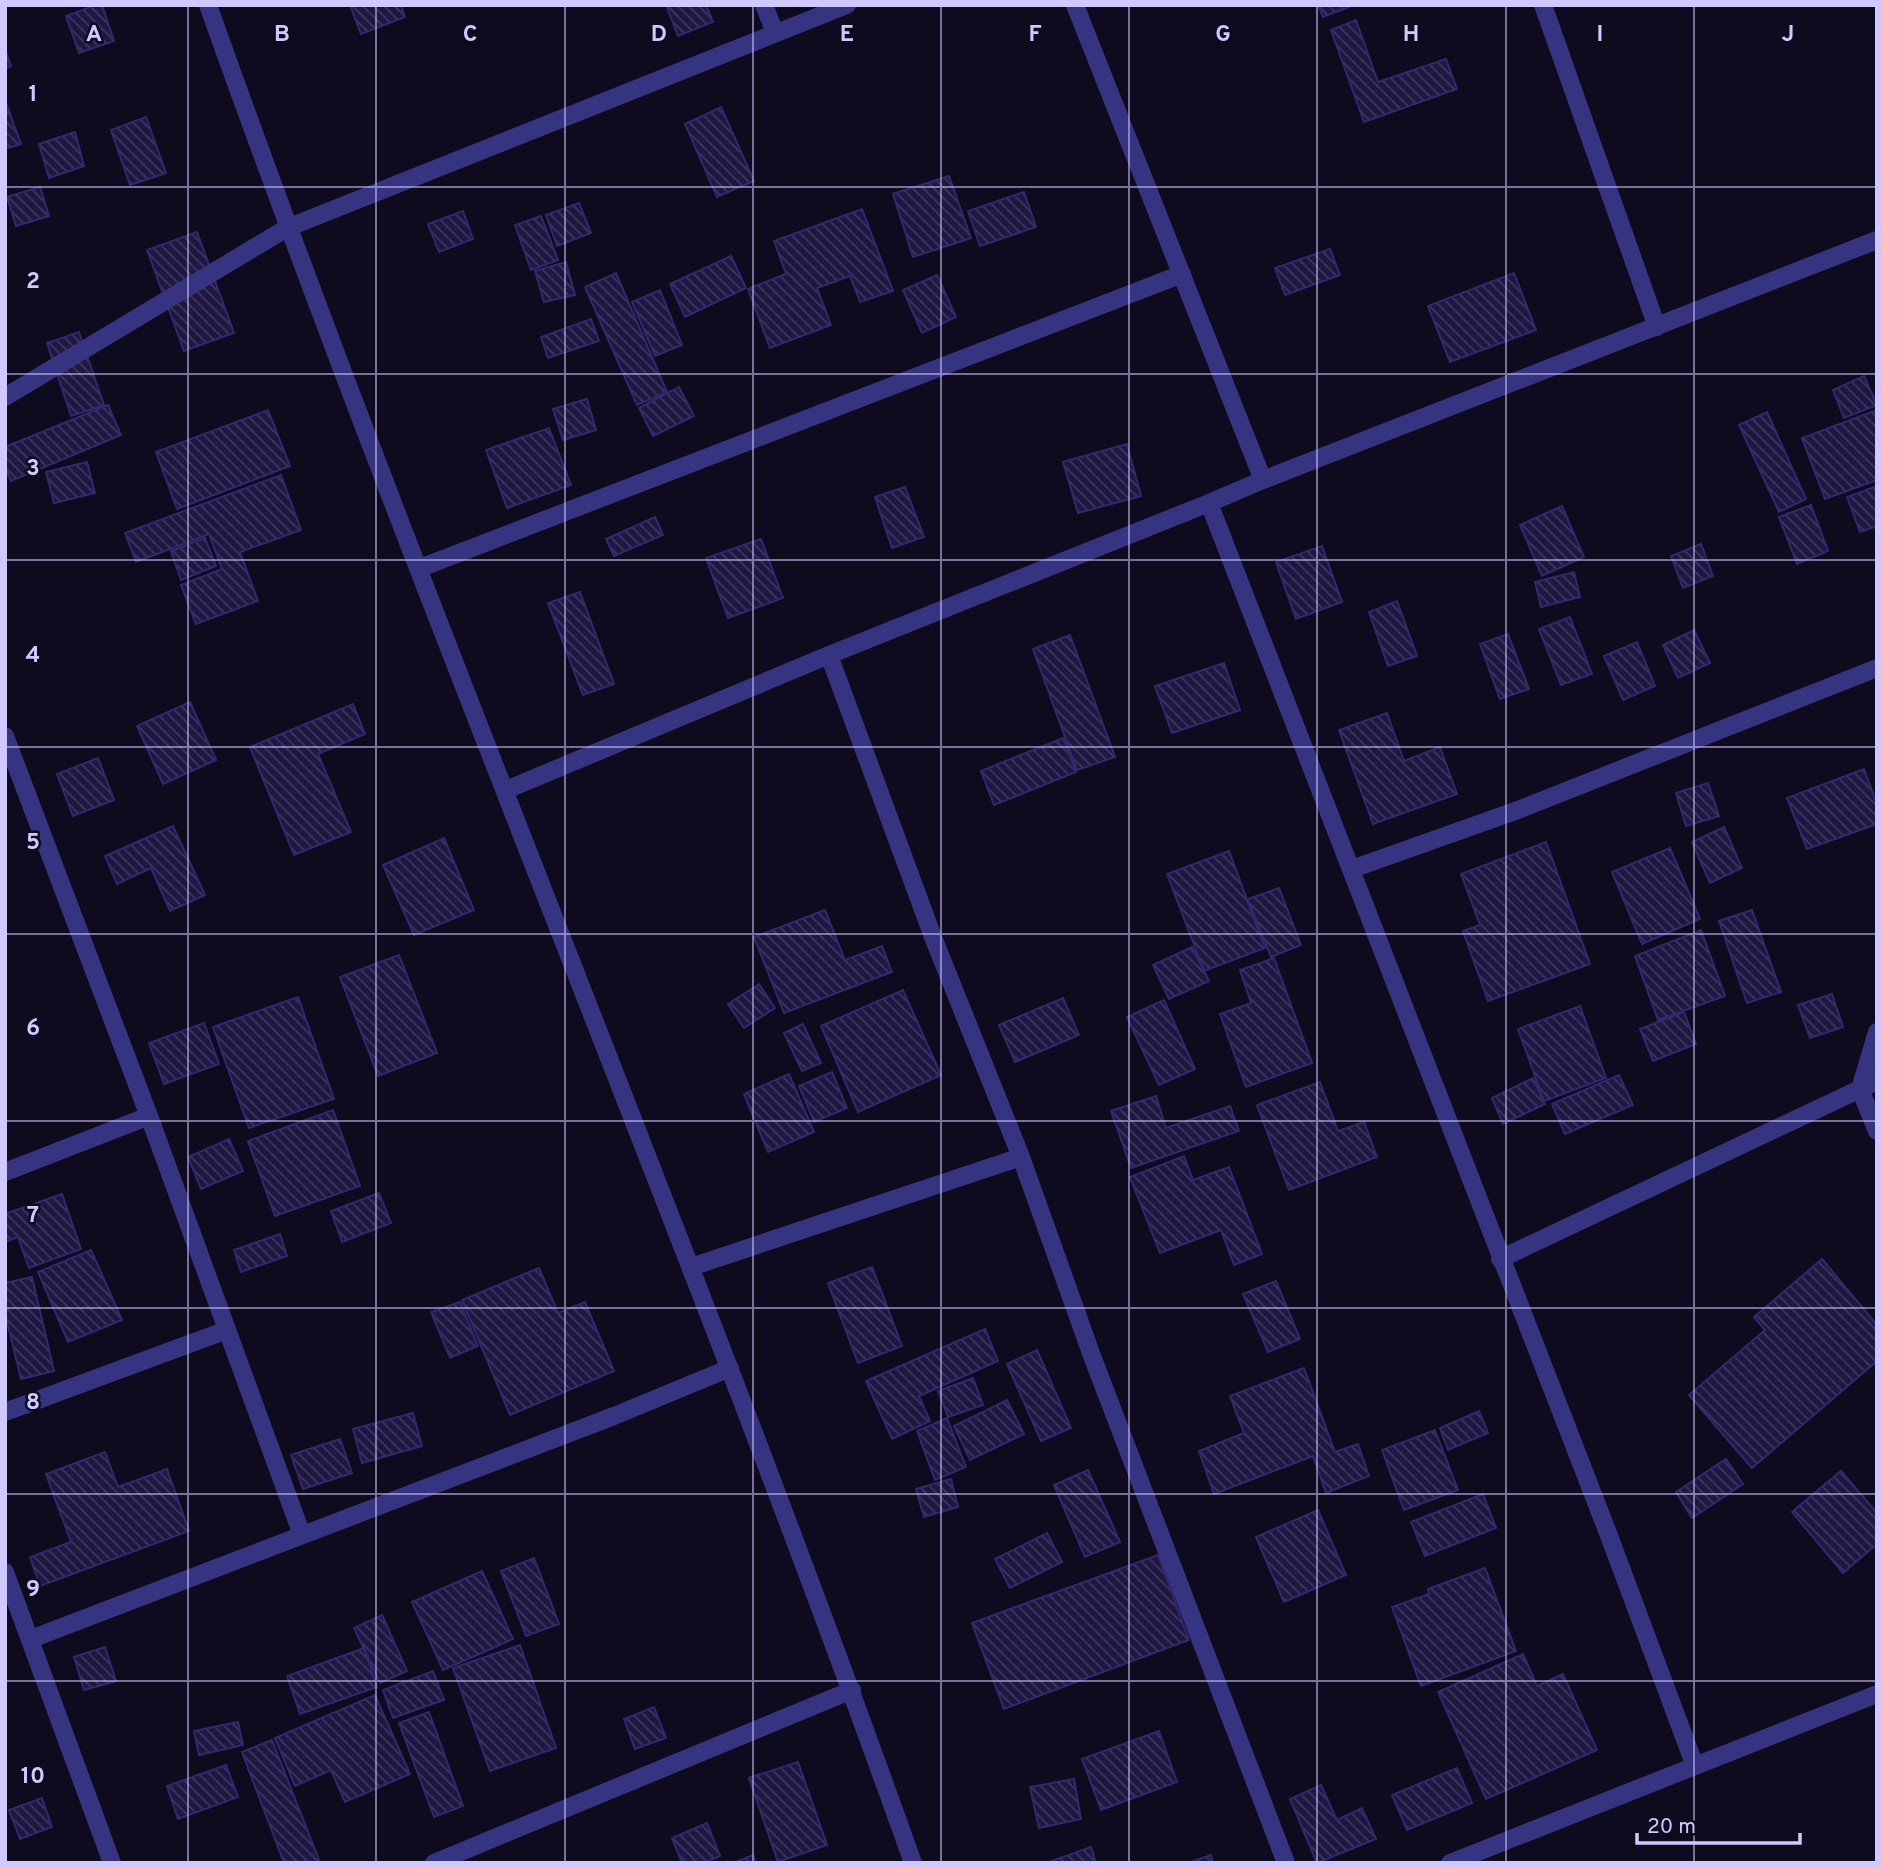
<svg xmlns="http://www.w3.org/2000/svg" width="1882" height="1868" font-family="Overpass,sans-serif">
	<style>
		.building { fill: url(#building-back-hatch); stroke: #34276f; stroke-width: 2 }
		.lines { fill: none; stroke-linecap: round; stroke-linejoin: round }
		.minor { stroke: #363381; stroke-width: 18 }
		.grid { fill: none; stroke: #cfc9ff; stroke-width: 2; stroke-opacity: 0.55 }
		.grid-label { font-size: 23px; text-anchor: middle; font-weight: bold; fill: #cfc9ff; stroke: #0e0b1f; stroke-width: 5; stroke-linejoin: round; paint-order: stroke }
	</style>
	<defs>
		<pattern id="building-back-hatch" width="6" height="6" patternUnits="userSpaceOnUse" patternTransform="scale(1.75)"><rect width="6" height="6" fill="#1f1641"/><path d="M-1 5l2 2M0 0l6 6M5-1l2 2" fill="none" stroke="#3e375e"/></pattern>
	</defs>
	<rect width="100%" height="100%" fill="#0e0b1f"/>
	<path class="building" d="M 96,5 L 102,5 L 114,41 L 79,53 L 66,16 Z
		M 350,5 L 401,5 L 405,17 L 361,34 Z
		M 666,5 L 706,5 L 713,22 L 678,36 Z
		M 1318,5 L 1354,5 L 1323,17 Z
		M 1356,20 L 1378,82 L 1446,59 L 1457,89 L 1364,122 L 1331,30 Z
		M 5,49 L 11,66 L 5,68 Z
		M 5,100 L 21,144 L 5,149 Z
		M 721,107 L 754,181 L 717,197 L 685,124 Z
		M 146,117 L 166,173 L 130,185 L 111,130 Z
		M 75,132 L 84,166 L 49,178 L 39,144 Z
		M 949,176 L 971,238 L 913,257 L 893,194 Z
		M 40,187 L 49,216 L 16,226 L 7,197 Z
		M 1024,192 L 1036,227 L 980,246 L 968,211 Z
		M 579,203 L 591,233 L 557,246 L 546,215 Z
		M 862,209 L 893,291 L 860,302 L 850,276 L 817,288 L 831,325 L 770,348 L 748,289 L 786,274 L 774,241 Z
		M 463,211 L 473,239 L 439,252 L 428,224 Z
		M 541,216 L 558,260 L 531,270 L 515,225 Z
		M 197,232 L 234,333 L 184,351 L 147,250 Z
		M 1330,249 L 1340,275 L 1285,295 L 1275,268 Z
		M 731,256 L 746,288 L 685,317 L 670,284 Z
		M 566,262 L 575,295 L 544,302 L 535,271 Z
		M 616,273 L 667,392 L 637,405 L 585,287 Z
		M 1514,273 L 1536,330 L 1450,362 L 1428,306 Z
		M 937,275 L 956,317 L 922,333 L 903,290 Z
		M 660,290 L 682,345 L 655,356 L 632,302 Z
		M 591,319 L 599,341 L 548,358 L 541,337 Z
		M 79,332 L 104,405 L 71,416 L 47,343 Z
		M 1864,376 L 1877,405 L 1844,418 L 1833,390 Z
		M 679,387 L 694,416 L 653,436 L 639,408 Z
		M 587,399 L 596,430 L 563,440 L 553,409 Z
		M 108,405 L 121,435 L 11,481 L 5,467 L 5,447 Z
		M 268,410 L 290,466 L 177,509 L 156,452 Z
		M 1877,410 L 1877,480 L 1825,499 L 1802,438 Z
		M 1767,412 L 1806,499 L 1779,512 L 1739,425 Z
		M 549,428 L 571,485 L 507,508 L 486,450 Z
		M 1127,444 L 1141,496 L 1078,513 L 1063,462 Z
		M 87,462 L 95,493 L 54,503 L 46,472 Z
		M 281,475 L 301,530 L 240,552 L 258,601 L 196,624 L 181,585 L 222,569 L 209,534 L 136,562 L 125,533 Z
		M 1877,486 L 1877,526 L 1860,532 L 1847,497 Z
		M 905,487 L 924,537 L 892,548 L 875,497 Z
		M 1811,505 L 1828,551 L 1797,564 L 1779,517 Z
		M 1562,506 L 1584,557 L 1542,576 L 1520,525 Z
		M 655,517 L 663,535 L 614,556 L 606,539 Z
		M 205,538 L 216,566 L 181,580 L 171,551 Z
		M 761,539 L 783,598 L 728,618 L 706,558 Z
		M 1701,544 L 1713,576 L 1683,588 L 1671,556 Z
		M 1322,546 L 1342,602 L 1296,619 L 1276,562 Z
		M 1574,572 L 1580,597 L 1541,607 L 1535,582 Z
		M 580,592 L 614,684 L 583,695 L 548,603 Z
		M 1397,601 L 1417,656 L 1388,666 L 1369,612 Z
		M 1570,617 L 1592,674 L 1561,685 L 1539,629 Z
		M 1694,630 L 1710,663 L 1678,678 L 1663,645 Z
		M 1508,634 L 1529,689 L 1500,699 L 1480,644 Z
		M 1070,635 L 1115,757 L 1077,770 L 1033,649 Z
		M 1637,642 L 1655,686 L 1623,700 L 1604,656 Z
		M 1224,663 L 1240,710 L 1172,733 L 1155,686 Z
		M 190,702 L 216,760 L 163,784 L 137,726 Z
		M 353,704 L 365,734 L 318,754 L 351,832 L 294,855 L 250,747 Z
		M 1387,713 L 1404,761 L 1440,747 L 1457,794 L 1373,824 L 1339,730 Z
		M 1063,738 L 1076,772 L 994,805 L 981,771 Z
		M 98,758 L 114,800 L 73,816 L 57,774 Z
		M 1864,769 L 1877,804 L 1877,824 L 1807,849 L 1787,798 Z
		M 1708,783 L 1719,816 L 1686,826 L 1676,793 Z
		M 173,826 L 205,895 L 170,911 L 151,868 L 117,884 L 105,856 Z
		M 1724,827 L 1742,868 L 1710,883 L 1692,842 Z
		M 444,838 L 474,910 L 414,935 L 383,865 Z
		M 1546,842 L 1590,964 L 1488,1001 L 1463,931 L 1480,925 L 1461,874 Z
		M 1670,848 L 1700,919 L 1642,944 L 1612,872 Z
		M 1229,851 L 1265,948 L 1204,971 L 1167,874 Z
		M 1279,888 L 1301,945 L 1271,957 L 1248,899 Z
		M 825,910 L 845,960 L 882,946 L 892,972 L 784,1013 L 754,937 Z
		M 1752,910 L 1781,992 L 1747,1003 L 1719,921 Z
		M 1701,930 L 1725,996 L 1658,1020 L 1635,956 Z
		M 1192,947 L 1209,981 L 1169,999 L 1153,965 Z
		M 399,955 L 437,1053 L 378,1076 L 340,977 Z
		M 1274,958 L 1312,1063 L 1246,1087 L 1220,1014 L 1251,1003 L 1240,970 Z
		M 759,984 L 775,1008 L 744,1028 L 728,1004 Z
		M 903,990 L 941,1075 L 858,1112 L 821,1026 Z
		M 1832,994 L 1843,1027 L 1810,1038 L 1798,1005 Z
		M 298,997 L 334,1099 L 249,1128 L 213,1027 Z
		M 1063,998 L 1079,1035 L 1015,1062 L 999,1025 Z
		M 1164,1000 L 1195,1069 L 1159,1085 L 1127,1017 Z
		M 1580,1006 L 1606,1078 L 1544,1101 L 1518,1029 Z
		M 1684,1012 L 1696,1044 L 1653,1061 L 1640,1029 Z
		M 204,1023 L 219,1064 L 164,1084 L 149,1043 Z
		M 803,1024 L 821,1063 L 802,1071 L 784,1033 Z
		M 832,1072 L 847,1108 L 814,1122 L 799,1086 Z
		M 789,1074 L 814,1132 L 768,1152 L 744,1094 Z
		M 1619,1075 L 1633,1105 L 1565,1134 L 1552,1104 Z
		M 1533,1078 L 1545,1104 L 1503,1124 L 1492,1098 Z
		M 1320,1082 L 1338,1131 L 1364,1122 L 1377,1157 L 1289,1190 L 1257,1105 Z
		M 1156,1096 L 1166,1128 L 1230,1106 L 1239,1131 L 1131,1168 L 1111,1111 Z
		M 333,1110 L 360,1186 L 275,1216 L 248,1141 Z
		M 229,1139 L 243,1171 L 201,1189 L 188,1157 Z
		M 1184,1156 L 1193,1180 L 1229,1167 L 1262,1254 L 1234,1265 L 1221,1230 L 1160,1253 L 1130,1177 Z
		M 379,1193 L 391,1223 L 342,1242 L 331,1211 Z
		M 62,1194 L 81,1249 L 29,1268 L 18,1237 L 5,1242 L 5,1214 Z
		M 280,1234 L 287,1256 L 241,1272 L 234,1250 Z
		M 91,1250 L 122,1320 L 68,1342 L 38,1272 Z
		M 1822,1259 L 1877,1325 L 1877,1361 L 1752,1468 L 1689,1395 L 1765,1330 L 1754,1317 Z
		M 872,1267 L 902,1346 L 858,1363 L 828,1283 Z
		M 539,1268 L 558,1313 L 585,1302 L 614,1371 L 510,1415 L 462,1300 Z
		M 32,1277 L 54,1371 L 21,1379 L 5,1313 L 5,1283 Z
		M 1276,1281 L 1300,1339 L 1268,1352 L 1243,1294 Z
		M 460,1302 L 478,1346 L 450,1358 L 431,1312 Z
		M 985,1329 L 998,1361 L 919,1396 L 930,1421 L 892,1439 L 866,1381 Z
		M 1037,1350 L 1071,1428 L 1041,1441 L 1007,1364 Z
		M 1304,1368 L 1335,1452 L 1358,1444 L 1369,1476 L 1326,1493 L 1313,1456 L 1214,1494 L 1199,1451 L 1244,1433 L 1230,1396 Z
		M 973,1378 L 983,1405 L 948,1417 L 938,1391 Z
		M 1007,1400 L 1024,1434 L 970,1460 L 954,1426 Z
		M 1479,1411 L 1488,1433 L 1448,1450 L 1440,1428 Z
		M 413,1413 L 422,1446 L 362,1463 L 353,1429 Z
		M 947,1418 L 966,1467 L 935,1480 L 917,1431 Z
		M 1435,1430 L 1458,1490 L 1404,1510 L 1382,1450 Z
		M 340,1439 L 352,1473 L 303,1489 L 291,1455 Z
		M 105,1452 L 118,1487 L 167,1469 L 189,1531 L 40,1586 L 30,1557 L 71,1542 L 46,1474 Z
		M 1726,1459 L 1743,1484 L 1692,1518 L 1676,1492 Z
		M 1088,1470 L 1120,1542 L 1085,1557 L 1054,1485 Z
		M 1841,1471 L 1877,1513 L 1877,1544 L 1843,1573 L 1792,1512 Z
		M 951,1479 L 958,1507 L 924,1517 L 916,1489 Z
		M 1483,1494 L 1496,1528 L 1425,1556 L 1411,1522 Z
		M 1318,1510 L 1346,1575 L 1284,1602 L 1256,1537 Z
		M 1047,1533 L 1062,1562 L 1010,1588 L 995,1559 Z
		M 1158,1555 L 1189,1640 L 1004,1709 L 972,1623 Z
		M 534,1558 L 559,1624 L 526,1636 L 501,1571 Z
		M 1485,1568 L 1516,1651 L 1421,1686 L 1392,1607 L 1429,1594 L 1428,1589 Z
		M 482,1571 L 513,1639 L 443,1670 L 412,1602 Z
		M 382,1615 L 407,1671 L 380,1683 L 354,1628 Z
		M 520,1645 L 556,1748 L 490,1771 L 453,1668 Z
		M 105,1647 L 116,1681 L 84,1690 L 74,1657 Z
		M 364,1648 L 377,1687 L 300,1714 L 287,1676 Z
		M 1523,1654 L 1537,1686 L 1563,1674 L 1597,1750 L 1486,1799 L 1438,1692 Z
		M 433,1671 L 444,1700 L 393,1718 L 383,1690 Z
		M 375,1695 L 410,1774 L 345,1802 L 331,1770 L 295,1786 L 275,1738 Z
		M 654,1707 L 666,1738 L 635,1749 L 624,1719 Z
		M 429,1712 L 463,1806 L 434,1817 L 399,1723 Z
		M 238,1722 L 243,1745 L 199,1755 L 194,1731 Z
		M 1159,1731 L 1177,1782 L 1101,1810 L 1082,1759 Z
		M 272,1740 L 319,1860 L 311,1863 L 284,1863 L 242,1752 Z
		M 798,1762 L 827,1845 L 778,1862 L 749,1778 Z
		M 226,1765 L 238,1797 L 178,1819 L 167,1786 Z
		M 1457,1768 L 1472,1803 L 1407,1830 L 1392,1795 Z
		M 1074,1779 L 1081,1819 L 1039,1828 L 1030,1787 Z
		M 1321,1785 L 1337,1820 L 1362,1808 L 1376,1839 L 1317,1863 L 1290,1799 Z
		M 42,1798 L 52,1827 L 20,1839 L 9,1810 Z
		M 707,1823 L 720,1856 L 703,1863 L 682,1863 L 672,1838 Z
		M 1091,1847 L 1096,1863 L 1046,1863 Z
		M 753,1855 L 756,1863 L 733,1863 Z
		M 1211,1855 L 1213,1863 L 1187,1863 Z"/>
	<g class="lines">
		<path class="minor" d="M 208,5 C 430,629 691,1239 913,1863
			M 764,5 L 775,33
			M 1075,5 L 1263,480
			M 1543,5 L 1657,327
			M 5,397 L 287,228 L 847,5
			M 1209,503 L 1608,1533 L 1695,1766
			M 420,568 L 1182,274
			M 829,655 L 933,937 L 1021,1157 L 1092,1356 L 1286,1863
			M 5,736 L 149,1116 L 302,1535
			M 506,790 L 829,655 L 1209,503 L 1263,480 L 1877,240
			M 1352,869 L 1518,810 L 1877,668
			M 1877,1032 L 1860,1089 L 1877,1131
			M 5,1172 L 149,1116
			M 1500,1259 L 1877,1081
			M 691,1267 L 1021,1157
			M 5,1412 L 227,1330
			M 5,1572 L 112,1863
			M 31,1639 L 614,1416 L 730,1368
			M 434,1863 L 852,1690
			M 1450,1863 L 1877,1694"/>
	</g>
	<path class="grid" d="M 188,5 L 188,1863M 376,5 L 376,1863M 565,5 L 565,1863M 753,5 L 753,1863M 941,5 L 941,1863M 1129,5 L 1129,1863M 1317,5 L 1317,1863M 1506,5 L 1506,1863M 1694,5 L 1694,1863M 5,187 L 1877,187M 5,374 L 1877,374M 5,560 L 1877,560M 5,747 L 1877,747M 5,934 L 1877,934M 5,1121 L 1877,1121M 5,1308 L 1877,1308M 5,1494 L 1877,1494M 5,1681 L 1877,1681"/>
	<g class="grid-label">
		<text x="94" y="41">A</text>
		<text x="282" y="41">B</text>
		<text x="470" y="41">C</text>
		<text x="659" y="41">D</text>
		<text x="847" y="41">E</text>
		<text x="1035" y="41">F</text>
		<text x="1223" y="41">G</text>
		<text x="1411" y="41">H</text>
		<text x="1600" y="41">I</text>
		<text x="1788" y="41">J</text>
		<text x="33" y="101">1</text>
		<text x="33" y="288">2</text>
		<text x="33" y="475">3</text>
		<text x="33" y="662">4</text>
		<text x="33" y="849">5</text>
		<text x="33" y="1035">6</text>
		<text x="33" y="1222">7</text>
		<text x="33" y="1409">8</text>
		<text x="33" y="1596">9</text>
		<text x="33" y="1783">10</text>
	</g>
	<rect width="1882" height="1868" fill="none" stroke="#cfc9ff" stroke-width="14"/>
	<path d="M1637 1833v10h163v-10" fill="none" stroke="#cfc9ff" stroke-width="3.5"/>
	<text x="1647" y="1833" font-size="21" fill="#cfc9ff" stroke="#0e0b1f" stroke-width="5" paint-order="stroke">20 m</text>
</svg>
